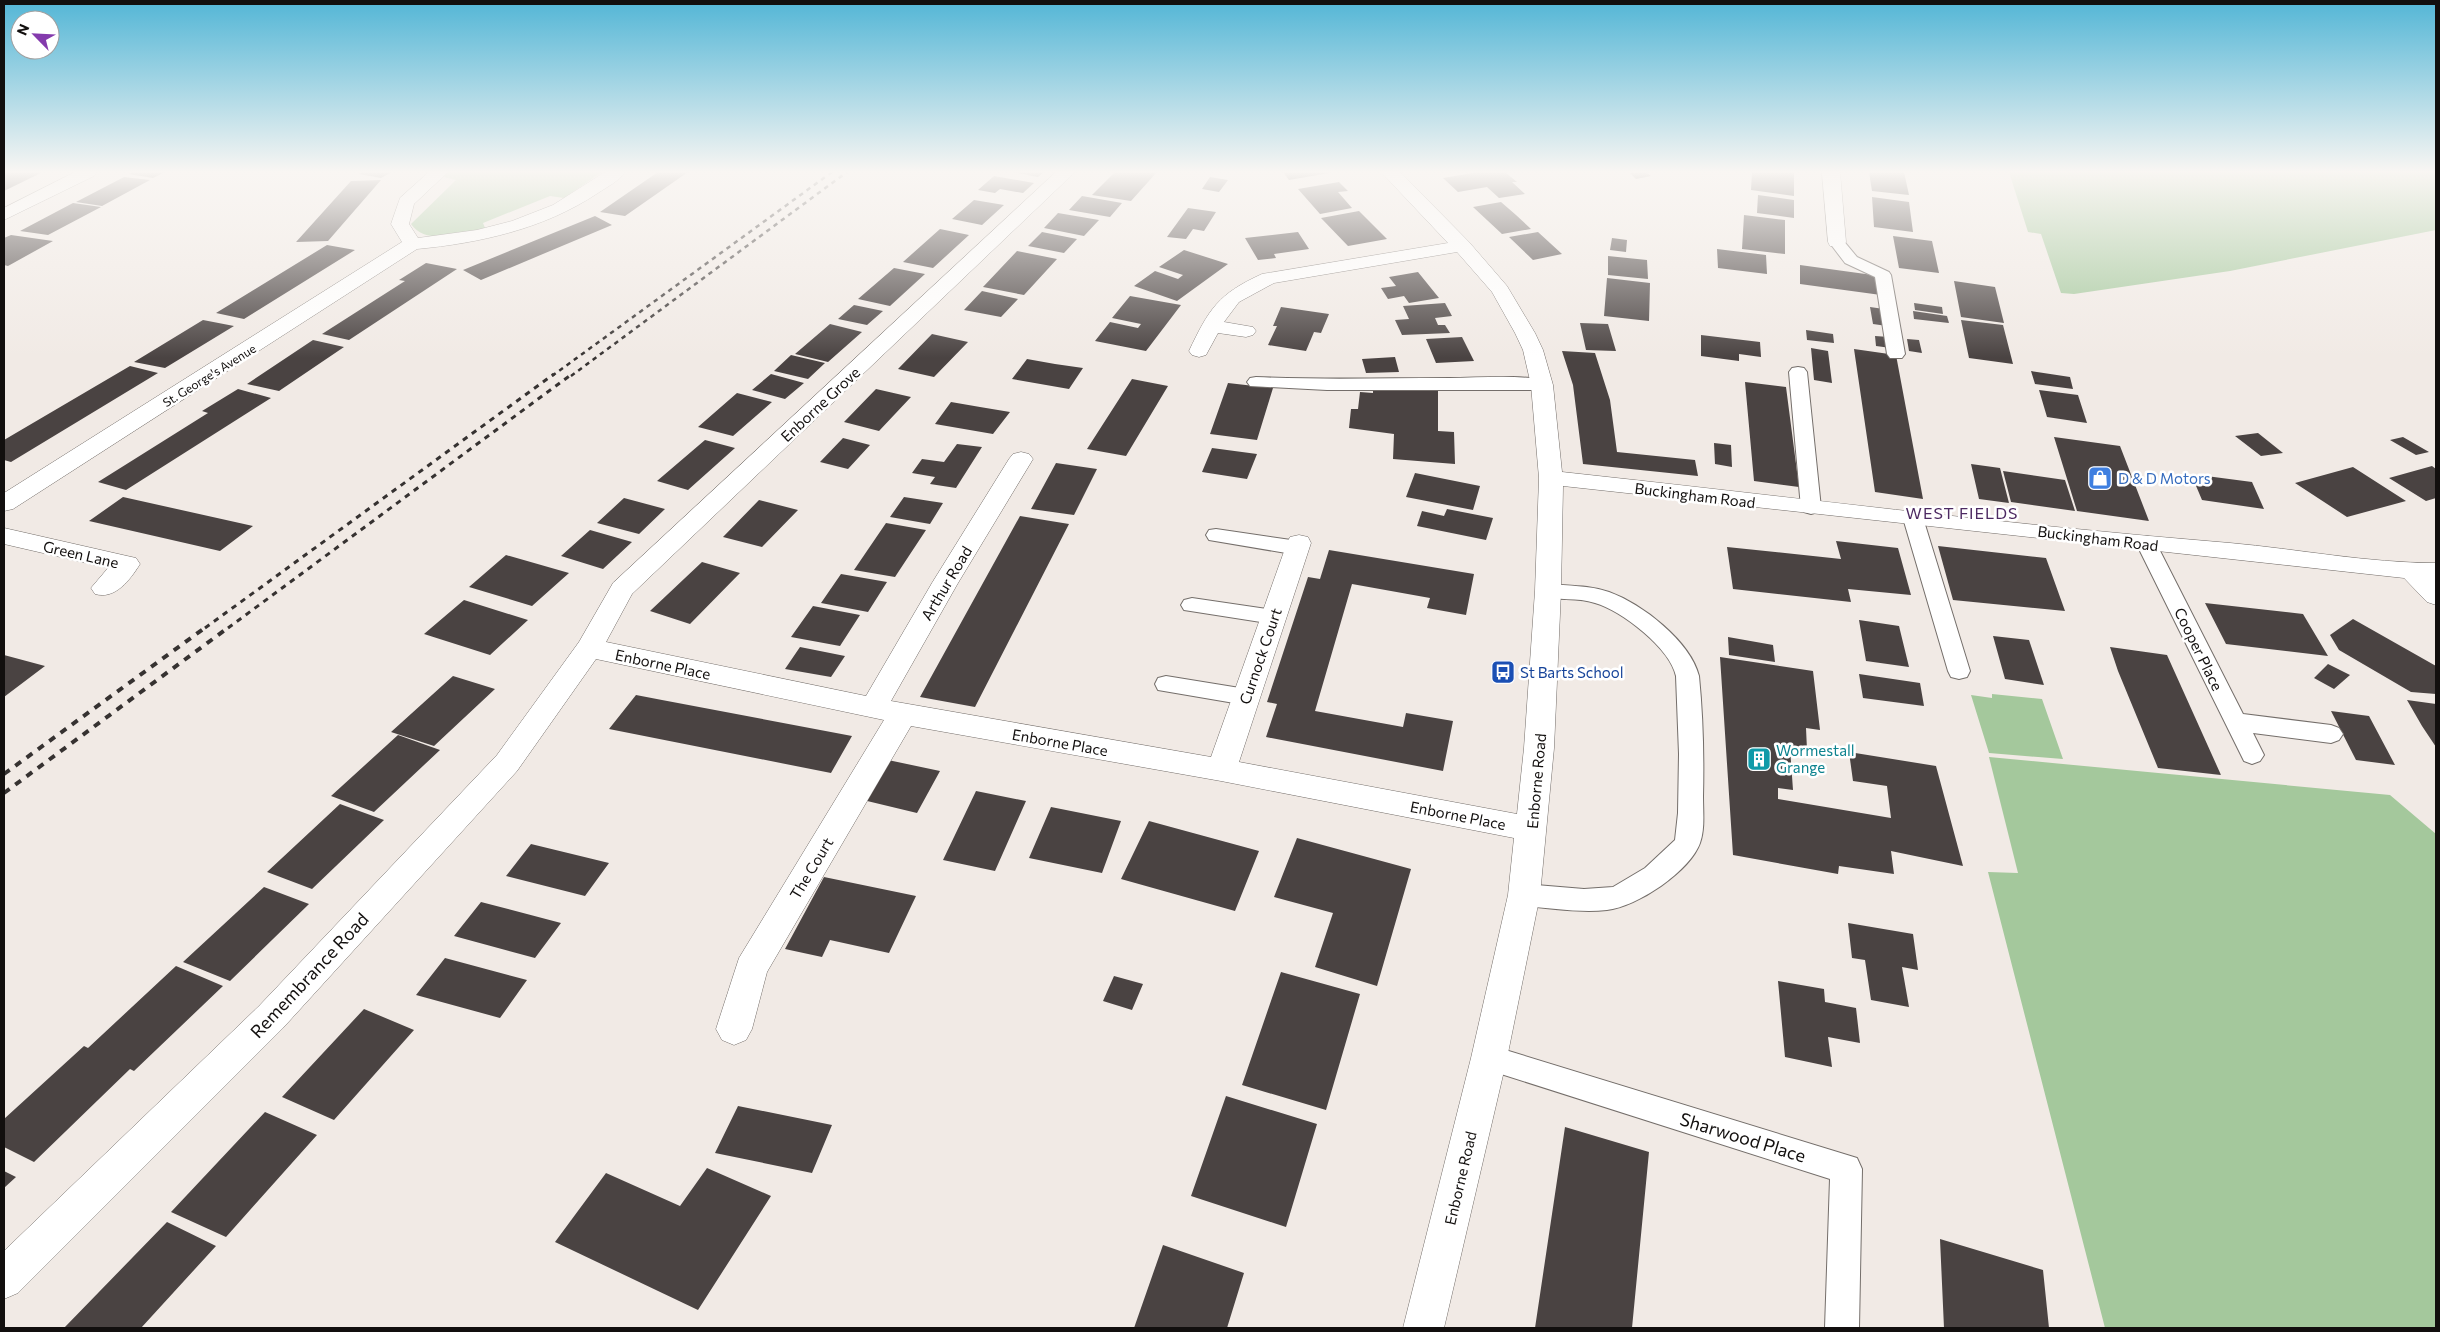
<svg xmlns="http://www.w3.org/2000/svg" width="2440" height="1332" font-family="Commissioner,sans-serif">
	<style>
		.green { fill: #a4c89c }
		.building { fill: #4a4342 }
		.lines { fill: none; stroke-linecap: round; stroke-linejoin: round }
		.service-casing { stroke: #746e6a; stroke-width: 2 }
		.minor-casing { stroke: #746e6a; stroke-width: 1 }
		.service { fill: #fff; fill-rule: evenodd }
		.minor { fill: #fff; fill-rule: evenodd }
		.rail-far2 { stroke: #363231; stroke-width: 2.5; stroke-dasharray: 4.5 4.5; stroke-linecap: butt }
		.rail-far1 { stroke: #363231; stroke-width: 3; stroke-dasharray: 5.5 5.5; stroke-linecap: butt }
		.rail { stroke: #363231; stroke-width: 4; stroke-dasharray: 7 7; stroke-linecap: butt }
		.labels { text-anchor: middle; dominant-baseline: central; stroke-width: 5; stroke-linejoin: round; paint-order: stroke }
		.far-street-label { font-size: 12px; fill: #120f0e; stroke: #fff }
		.street-label { font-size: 15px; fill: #120f0e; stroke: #fff }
		.shop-label { font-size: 15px; fill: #366cbe; stroke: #fff; text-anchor: start }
		.transit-label { font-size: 15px; fill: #164399; stroke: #fff; text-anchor: start }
		.culture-label { font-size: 15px; fill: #0d838f; stroke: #fff; text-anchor: start }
		.neighbourhood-label { font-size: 16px; letter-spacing: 1px; fill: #4d2a62; stroke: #fff }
		.near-street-label { font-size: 18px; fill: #120f0e; stroke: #fff }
	</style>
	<rect width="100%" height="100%" fill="#f1eae5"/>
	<path class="green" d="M 447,172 L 602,172 L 564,198 L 550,196 L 483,223 L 485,228 C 463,234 426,246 411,224 L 456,180 L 440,176 Z
		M 2009,172 L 2436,172 L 2436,230 L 2230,271 L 2074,294 L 2061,293 L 2041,234 L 2028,232 Z
		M 1992,694 L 2042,699 L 2063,759 L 1989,753 L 1971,695 L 1992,698 Z
		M 1989,757 L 2390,795 L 2436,834 L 2436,1328 L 2105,1328 L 1988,872 L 2018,873 Z"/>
	<path class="building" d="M 6,172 L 43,172 L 4,191 L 4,173 Z
		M 134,172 L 165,172 L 153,178 L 129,174 Z
		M 363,172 L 392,172 L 381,178 L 359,174 Z
		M 658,172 L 688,172 L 625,216 L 600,212 Z
		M 1012,172 L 1044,172 L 1038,177 Z
		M 1115,172 L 1157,172 L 1131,201 L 1092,195 Z
		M 1283,172 L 1329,172 L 1329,173 L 1289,180 Z
		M 1478,172 L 1505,172 L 1517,182 L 1512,182 L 1525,194 L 1499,198 L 1487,187 L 1458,192 L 1443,178 Z
		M 1646,172 L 1651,176 L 1636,179 L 1630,173 Z
		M 1752,172 L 1794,172 L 1794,196 L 1751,190 Z
		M 1869,172 L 1904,172 L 1909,195 L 1872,191 Z
		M 994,176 L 1034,183 L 1023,193 L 1000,189 L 995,193 L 978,190 Z
		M 124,177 L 150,180 L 102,206 L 76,202 Z
		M 1210,177 L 1228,180 L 1219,192 L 1202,189 Z
		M 381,180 L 328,241 L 296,242 L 351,181 Z
		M 1339,182 L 1348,191 L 1338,192 L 1352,208 L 1320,214 L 1298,189 Z
		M 1758,195 L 1794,200 L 1794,218 L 1757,213 Z
		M 1082,196 L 1122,203 L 1110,217 L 1069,210 Z
		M 1872,197 L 1909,202 L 1913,232 L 1874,227 Z
		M 974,200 L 1004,205 L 982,225 L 952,219 Z
		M 1501,202 L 1516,215 L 1531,229 L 1502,234 L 1473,207 Z
		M 73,203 L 101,207 L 48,235 L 20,231 Z
		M 1188,208 L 1216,212 L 1204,231 L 1193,229 L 1186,239 L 1167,237 Z
		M 1359,211 L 1387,239 L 1348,246 L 1321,218 Z
		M 1058,213 L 1099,220 L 1084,236 L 1044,228 Z
		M 1744,215 L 1785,220 L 1785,254 L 1742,249 Z
		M 595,216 L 612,225 L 481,280 L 463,270 Z
		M 940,229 L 969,235 L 933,268 L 903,262 Z
		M 1042,232 L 1077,239 L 1064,253 L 1028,246 Z
		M 1298,232 L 1309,249 L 1274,254 L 1276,258 L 1258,260 L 1245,238 Z
		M 1538,232 L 1562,254 L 1533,260 L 1509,237 Z
		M 11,235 L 53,241 L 8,266 L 4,265 L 4,238 Z
		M 1893,236 L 1932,241 L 1939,273 L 1899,268 Z
		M 1612,238 L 1627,240 L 1626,252 L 1610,250 Z
		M 327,245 L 355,250 L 244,319 L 216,313 Z
		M 1717,249 L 1766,255 L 1767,274 L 1718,268 Z
		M 1184,250 L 1228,264 L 1177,301 L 1134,286 L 1155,271 L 1178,279 L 1183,275 L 1159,267 Z
		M 1017,251 L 1057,259 L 1024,295 L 983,287 Z
		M 1608,256 L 1647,260 L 1648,279 L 1608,275 Z
		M 426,263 L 457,269 L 349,340 L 322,334 L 405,281 L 399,280 Z
		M 1800,265 L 1880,276 L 1881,295 L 1800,284 Z
		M 894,268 L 925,274 L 890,306 L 858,299 Z
		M 1418,272 L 1439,298 L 1409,303 L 1404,296 L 1388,299 L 1381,288 L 1396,286 L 1389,277 Z
		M 1607,278 L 1650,283 L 1649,321 L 1604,316 Z
		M 1954,281 L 1995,287 L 2004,323 L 1961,317 Z
		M 982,291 L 1018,299 L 1001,317 L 964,310 Z
		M 1130,296 L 1181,305 L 1146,351 L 1095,341 L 1110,322 L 1138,328 L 1141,324 L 1112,318 Z
		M 1445,303 L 1452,316 L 1435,318 L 1438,325 L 1445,325 L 1450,333 L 1402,335 L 1395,320 L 1409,319 L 1403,306 Z
		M 1914,303 L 1942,307 L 1943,314 L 1915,310 Z
		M 854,305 L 883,311 L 867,325 L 838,319 Z
		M 1281,307 L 1329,314 L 1321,333 L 1314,332 L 1306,351 L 1268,345 L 1277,326 L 1273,326 Z
		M 1870,307 L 1884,309 L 1887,326 L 1873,324 Z
		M 1913,311 L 1947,316 L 1949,323 L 1914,319 Z
		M 203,320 L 234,326 L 165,368 L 134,362 Z
		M 1961,320 L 2003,325 L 2013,364 L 1969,358 Z
		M 1580,323 L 1608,324 L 1616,351 L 1586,350 Z
		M 830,324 L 862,332 L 828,362 L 795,354 Z
		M 1806,330 L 1833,334 L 1834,343 L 1807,340 Z
		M 932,334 L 968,342 L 934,377 L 898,369 Z
		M 1701,335 L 1760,342 L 1761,357 L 1739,354 L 1739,361 L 1701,356 Z
		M 1875,336 L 1889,337 L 1891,348 L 1876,346 Z
		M 1462,337 L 1474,361 L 1436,363 L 1426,339 Z
		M 1907,339 L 1919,340 L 1922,353 L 1909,351 Z
		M 313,340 L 344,347 L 279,391 L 247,384 Z
		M 1811,348 L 1828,351 L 1832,383 L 1814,380 Z
		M 1854,349 L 1896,355 L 1923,499 L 1875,492 Z
		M 1562,351 L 1595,353 L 1610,400 L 1617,452 L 1695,460 L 1698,476 L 1583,464 L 1573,385 Z
		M 791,355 L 825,363 L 808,379 L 774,371 Z
		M 1395,357 L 1399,372 L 1366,373 L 1362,359 Z
		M 1027,359 L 1055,364 L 1083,368 L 1069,389 L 1012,379 Z
		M 130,366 L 158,373 L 11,462 L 4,460 L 4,440 Z
		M 2031,371 L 2070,377 L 2073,389 L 2035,384 Z
		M 771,374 L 804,383 L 785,399 L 752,390 Z
		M 1132,379 L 1168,386 L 1126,456 L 1087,449 Z
		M 1745,382 L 1786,387 L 1799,487 L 1754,481 Z
		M 1228,383 L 1273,388 L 1257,440 L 1210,434 Z
		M 1373,386 L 1438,390 L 1438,431 L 1454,432 L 1455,464 L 1393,459 L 1394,434 L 1349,428 L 1351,409 L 1358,409 L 1360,392 L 1373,393 Z
		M 238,389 L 271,398 L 126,490 L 98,482 L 208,413 L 202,411 Z
		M 876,389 L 911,397 L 879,431 L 844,422 Z
		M 2039,390 L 2078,395 L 2087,423 L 2047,417 Z
		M 737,393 L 772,402 L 733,436 L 698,427 Z
		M 951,402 L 980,407 L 1010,412 L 993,434 L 935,424 Z
		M 2258,433 L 2283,453 L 2261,456 L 2235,436 Z
		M 2054,437 L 2120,446 L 2149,521 L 2077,511 Z
		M 2403,437 L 2429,452 L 2416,455 L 2390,440 Z
		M 843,438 L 870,445 L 848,469 L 820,462 Z
		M 705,440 L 735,448 L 688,490 L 657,481 Z
		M 1714,443 L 1731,445 L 1732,467 L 1715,464 Z
		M 957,444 L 982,447 L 956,488 L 930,484 L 935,477 L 912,473 L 922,459 L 944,462 Z
		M 1212,448 L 1257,454 L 1247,479 L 1202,472 Z
		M 1056,463 L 1097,469 L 1074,515 L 1031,509 Z
		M 1971,464 L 2000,468 L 2009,503 L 1979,499 Z
		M 2432,466 L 2436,469 L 2436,498 L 2426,501 L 2389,478 Z
		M 2353,467 L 2406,501 L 2347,517 L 2295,483 Z
		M 2003,471 L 2065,480 L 2075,511 L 2011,502 Z
		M 1415,473 L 1480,486 L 1473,510 L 1406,497 Z
		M 2191,474 L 2252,482 L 2264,509 L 2202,500 Z
		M 123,497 L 253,526 L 220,551 L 89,521 Z
		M 904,497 L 943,503 L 930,524 L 890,517 Z
		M 624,498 L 665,509 L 639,534 L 597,523 Z
		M 759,500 L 798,510 L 762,547 L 723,537 Z
		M 1447,509 L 1493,518 L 1486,540 L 1417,526 L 1422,511 L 1444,516 Z
		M 1020,516 L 1069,524 L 975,707 L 920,697 Z
		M 886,523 L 926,530 L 895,577 L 854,570 Z
		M 590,530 L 632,542 L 603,569 L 561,556 Z
		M 1836,541 L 1898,548 L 1911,595 L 1848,589 L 1851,602 L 1733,589 L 1727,547 L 1841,559 Z
		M 1938,546 L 2046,558 L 2065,611 L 1953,600 Z
		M 1329,550 L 1474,574 L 1466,615 L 1427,608 L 1430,598 L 1352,584 L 1315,711 L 1403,727 L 1406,713 L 1453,721 L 1443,771 L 1266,737 L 1277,704 L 1267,702 L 1308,577 L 1320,579 Z
		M 506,555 L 569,573 L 532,606 L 469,587 Z
		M 702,562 L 740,573 L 690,624 L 650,611 Z
		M 841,574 L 887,582 L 868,612 L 821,603 Z
		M 464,600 L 528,620 L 490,655 L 424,634 Z
		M 2205,603 L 2303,614 L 2328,656 L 2226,644 Z
		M 813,606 L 860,615 L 840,646 L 791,637 Z
		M 2353,619 L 2436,666 L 2436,694 L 2411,692 L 2339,650 L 2330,635 Z
		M 1859,620 L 1899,626 L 1909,667 L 1866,661 Z
		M 1993,636 L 2029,640 L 2044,685 L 2005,679 Z
		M 1728,637 L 1773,645 L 1775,662 L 1729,655 Z
		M 800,647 L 845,656 L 831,677 L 785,669 Z
		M 2110,647 L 2167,655 L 2221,775 L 2158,768 L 2118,671 Z
		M 4,655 L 45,666 L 4,697 Z
		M 1720,657 L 1813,671 L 1820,730 L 1806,728 L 1807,750 L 1790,748 L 1793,790 L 1778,788 L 1778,799 L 1891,818 L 1887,786 L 1853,781 L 1849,752 L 1936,766 L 1963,866 L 1891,851 L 1894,874 L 1839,866 L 1838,874 L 1733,855 Z
		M 2328,664 L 2350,675 L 2334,689 L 2314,678 Z
		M 1859,674 L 1920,683 L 1924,706 L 1863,698 Z
		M 453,676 L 495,689 L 434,746 L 391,732 Z
		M 636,695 L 662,700 L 852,736 L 831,773 L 609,729 Z
		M 2407,700 L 2436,704 L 2436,747 L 2422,726 Z
		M 2331,711 L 2369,716 L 2395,765 L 2356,760 Z
		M 398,735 L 440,750 L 374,812 L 331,796 Z
		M 888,760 L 940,771 L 917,813 L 863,800 Z
		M 976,791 L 1026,801 L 995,871 L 943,860 Z
		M 340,804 L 384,820 L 312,889 L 267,872 Z
		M 1051,807 L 1121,821 L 1102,873 L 1029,858 Z
		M 1149,821 L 1259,851 L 1235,911 L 1121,879 Z
		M 1297,838 L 1411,869 L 1377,986 L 1315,967 L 1333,913 L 1274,897 Z
		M 531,844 L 609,863 L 585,896 L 506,876 Z
		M 824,877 L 916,896 L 889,953 L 830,940 L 822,957 L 785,949 Z
		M 264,887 L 309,904 L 230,981 L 183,962 Z
		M 481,902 L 561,923 L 535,958 L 454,936 Z
		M 1848,923 L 1913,934 L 1918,970 L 1902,967 L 1909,1007 L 1871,1000 L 1865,960 L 1852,958 Z
		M 445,958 L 527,980 L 500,1018 L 416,995 Z
		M 176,966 L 223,986 L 134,1071 L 130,1069 L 34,1162 L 4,1147 L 4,1119 L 84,1046 L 88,1048 Z
		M 1281,972 L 1360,994 L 1326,1110 L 1242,1085 Z
		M 1114,976 L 1143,984 L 1132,1010 L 1103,1001 Z
		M 1778,981 L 1824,989 L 1825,1002 L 1856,1008 L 1860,1043 L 1828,1037 L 1832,1067 L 1785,1057 Z
		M 364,1009 L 414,1030 L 334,1120 L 282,1097 Z
		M 1226,1096 L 1317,1124 L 1286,1227 L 1191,1196 Z
		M 738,1106 L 832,1125 L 812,1173 L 715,1153 Z
		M 265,1112 L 317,1135 L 226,1237 L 171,1212 Z
		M 1565,1127 L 1649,1152 L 1632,1328 L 1535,1328 Z
		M 707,1168 L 771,1196 L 698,1310 L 555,1242 L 606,1173 L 680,1206 Z
		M 4,1171 L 16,1177 L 4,1188 Z
		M 167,1222 L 216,1246 L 141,1328 L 64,1328 Z
		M 1940,1239 L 2043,1270 L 2049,1328 L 1944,1328 Z
		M 1163,1245 L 1244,1273 L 1227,1328 L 1134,1328 Z"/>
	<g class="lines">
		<g class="service-casing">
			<path id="service" d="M 1837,237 L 1842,239 L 1857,257 L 1889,272 L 1891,275 L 1905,354 L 1902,358 L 1890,358 L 1887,354 L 1875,277 L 1845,263 L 1829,242 Z
				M 1798,367 L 1804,368 L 1807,372 L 1821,508 L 1818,512 L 1811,514 L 1804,512 L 1801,508 L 1789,372 L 1792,368 Z
				M 1256,377 C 1321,380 1385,378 1450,378 C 1480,378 1519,374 1548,381 L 1551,385 L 1548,389 L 1542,390 L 1327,390 L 1250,386 L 1247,382 L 1250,378 Z
				M 1913,512 L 1920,514 L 1923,518 L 1970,671 L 1967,677 L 1959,679 L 1951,677 L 1948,671 L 1903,518 L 1906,514 Z
				M 1216,529 L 1298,541 L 1305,543 L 1308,548 L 1305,553 L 1298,555 L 1209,540 L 1206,535 L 1209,530 Z
				M 2146,536 L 2153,538 L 2156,543 L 2243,714 L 2331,725 L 2339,728 L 2343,734 L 2339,740 L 2331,743 L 2253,733 L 2264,755 L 2260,761 L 2252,764 L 2244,761 L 2136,543 L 2139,538 Z
				M 1548,584 C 1568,586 1589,585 1609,592 C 1642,604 1690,641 1699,676 C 1703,716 1704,757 1703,797 C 1703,812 1705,829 1700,843 C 1690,871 1637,907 1607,910 C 1580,913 1551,908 1524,906 L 1515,903 L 1511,895 L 1515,887 L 1524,884 L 1584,889 L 1613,887 L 1645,868 L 1675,840 L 1678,813 L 1679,754 L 1676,676 C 1670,648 1622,611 1595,603 C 1577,597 1558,601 1540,596 L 1537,591 L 1540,586 Z
				M 1192,598 L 1274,610 L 1282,612 L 1285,617 L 1282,622 L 1274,624 L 1184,610 L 1181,605 L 1184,600 Z
				M 1166,676 L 1246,689 L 1254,691 L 1258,697 L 1254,703 L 1246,705 L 1158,690 L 1155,684 L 1158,678 Z
				M 1489,1045 L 1857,1158 L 1862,1169 L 1859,1328 L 1825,1328 L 1830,1179 L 1479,1067 L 1474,1058 L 1479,1049 Z"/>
		</g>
		<g class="minor-casing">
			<path id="minor" d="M 75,172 L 97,172 L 94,176 L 4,220 L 4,208 Z
				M 429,172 L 448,172 L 414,204 L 409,224 L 418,238 L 477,230 L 512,221 L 553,205 L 605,172 L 625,172 C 619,181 607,187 598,193 C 544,229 480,243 417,249 L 13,509 L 4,511 L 4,493 L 402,242 L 391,224 L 400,198 Z
				M 1056,172 L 1075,172 L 632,594 L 606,642 L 866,696 L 932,583 L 1009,459 L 1013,454 L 1021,452 L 1029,454 L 1033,459 L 958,583 L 891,701 L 1211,757 L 1287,543 L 1290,537 L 1299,535 L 1308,537 L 1311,543 L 1239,762 L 1517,814 L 1524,748 L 1535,591 L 1539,478 L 1531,385 L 1523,350 L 1515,333 L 1492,292 L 1457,252 L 1274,283 L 1239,302 L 1224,322 L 1253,327 L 1256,331 L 1253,335 L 1246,337 L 1218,333 L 1206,355 L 1199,357 L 1192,355 L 1189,351 C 1209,309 1218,294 1262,274 L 1448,243 L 1381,172 L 1400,172 L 1469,242 L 1507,286 L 1535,333 L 1543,350 L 1553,385 L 1562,472 C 1784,496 2007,525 2230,543 C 2298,549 2367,563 2436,563 L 2436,605 L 2427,602 L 2404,578 L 1563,486 L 1561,591 L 1554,748 L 1540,895 L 1507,1058 L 1444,1328 L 1403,1328 L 1471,1058 L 1508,895 L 1514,838 L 1221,781 L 911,726 L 767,972 L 752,1029 L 746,1040 L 734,1045 L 722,1040 L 716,1029 L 739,958 L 884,720 L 596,659 L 517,771 L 283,1028 L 18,1293 L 4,1299 L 4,1251 L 259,1006 L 497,755 L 579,642 L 613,583 Z
				M 1822,172 L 1840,172 L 1846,242 L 1844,246 L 1830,246 L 1828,242 Z
				M 4,528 L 127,556 L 136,558 L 140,564 C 130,580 115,600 95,594 L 91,588 L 108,568 L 4,544 Z"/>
		</g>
		<use href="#service" class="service"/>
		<use href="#minor" class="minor"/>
		<path class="rail-far2" d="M 552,376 L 832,172
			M 571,376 L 847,172"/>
		<path class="rail-far1" d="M 205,628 L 554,374
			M 228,628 L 572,374"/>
		<path class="rail" d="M 4,774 L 206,627
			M 4,793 L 229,627"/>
	</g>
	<linearGradient id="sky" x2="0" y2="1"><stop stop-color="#53b6d6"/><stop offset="0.48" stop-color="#f9f6f3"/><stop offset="1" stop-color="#f9f6f3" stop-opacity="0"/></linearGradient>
	<rect width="2440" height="358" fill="url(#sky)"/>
	<defs>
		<g id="shop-square" transform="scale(1.25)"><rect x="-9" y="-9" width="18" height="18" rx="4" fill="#3f7fe0" stroke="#fff"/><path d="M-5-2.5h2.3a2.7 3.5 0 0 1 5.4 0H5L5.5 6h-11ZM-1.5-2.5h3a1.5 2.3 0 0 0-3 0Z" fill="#fff"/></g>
		<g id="bus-square" transform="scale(1.25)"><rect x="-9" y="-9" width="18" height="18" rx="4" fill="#1a4fb4" stroke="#fff"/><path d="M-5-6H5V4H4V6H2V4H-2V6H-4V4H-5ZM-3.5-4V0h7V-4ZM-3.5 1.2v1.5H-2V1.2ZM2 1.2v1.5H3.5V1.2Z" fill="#fff"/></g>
		<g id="building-square" transform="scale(1.25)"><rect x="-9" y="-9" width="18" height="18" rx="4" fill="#0f9aa8" stroke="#fff"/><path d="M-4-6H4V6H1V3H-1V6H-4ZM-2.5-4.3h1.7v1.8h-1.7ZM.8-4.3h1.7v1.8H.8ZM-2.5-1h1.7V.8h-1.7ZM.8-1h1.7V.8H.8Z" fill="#fff"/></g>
	</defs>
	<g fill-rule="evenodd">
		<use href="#shop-square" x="2100" y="478"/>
		<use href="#bus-square" x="1503" y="672"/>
		<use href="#building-square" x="1759" y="759"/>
	</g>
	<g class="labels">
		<g class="far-street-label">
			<text transform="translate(209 375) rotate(-32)">St. George's Avenue</text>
		</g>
		<g class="street-label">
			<text transform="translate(820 404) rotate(-43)">Enborne Grove</text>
			<text transform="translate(1695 495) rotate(7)">Buckingham Road</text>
			<text transform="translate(2098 538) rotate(7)">Buckingham Road</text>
			<text transform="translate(81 554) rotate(13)">Green Lane</text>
			<text transform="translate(946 583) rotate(-59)">Arthur Road</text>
			<text transform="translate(2199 649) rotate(64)">Cooper Place</text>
			<text transform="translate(1260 656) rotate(-71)">Curnock Court</text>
			<text transform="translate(663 664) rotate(12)">Enborne Place</text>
			<text transform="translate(1060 742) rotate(10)">Enborne Place</text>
			<text transform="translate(1536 781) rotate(-85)">Enborne Road</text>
			<text transform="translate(1458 815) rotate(11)">Enborne Place</text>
			<text transform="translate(811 868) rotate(-59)">The Court</text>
			<text transform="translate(1460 1178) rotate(-77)">Enborne Road</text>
		</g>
		<g class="shop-label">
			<text x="2118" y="478">D &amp; D Motors</text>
		</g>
		<g class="transit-label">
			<text x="1520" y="672">St Barts School</text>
		</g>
		<g class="culture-label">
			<text x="1776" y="750">Wormestall<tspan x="1776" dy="17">Grange</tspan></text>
		</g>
		<g class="neighbourhood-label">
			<text x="1962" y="512">WEST FIELDS</text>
		</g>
		<g class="near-street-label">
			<text transform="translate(309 975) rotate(-47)">Remembrance Road</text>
			<text transform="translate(1743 1137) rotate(17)">Sharwood Place</text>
		</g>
	</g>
	<rect width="2440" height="1332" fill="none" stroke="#120f0e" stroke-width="10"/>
	<g transform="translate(35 35) rotate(294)"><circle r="24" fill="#ffffff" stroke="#a09f9f"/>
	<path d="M0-4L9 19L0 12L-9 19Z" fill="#843bad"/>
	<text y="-8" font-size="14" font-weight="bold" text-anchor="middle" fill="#120f0e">N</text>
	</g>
</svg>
